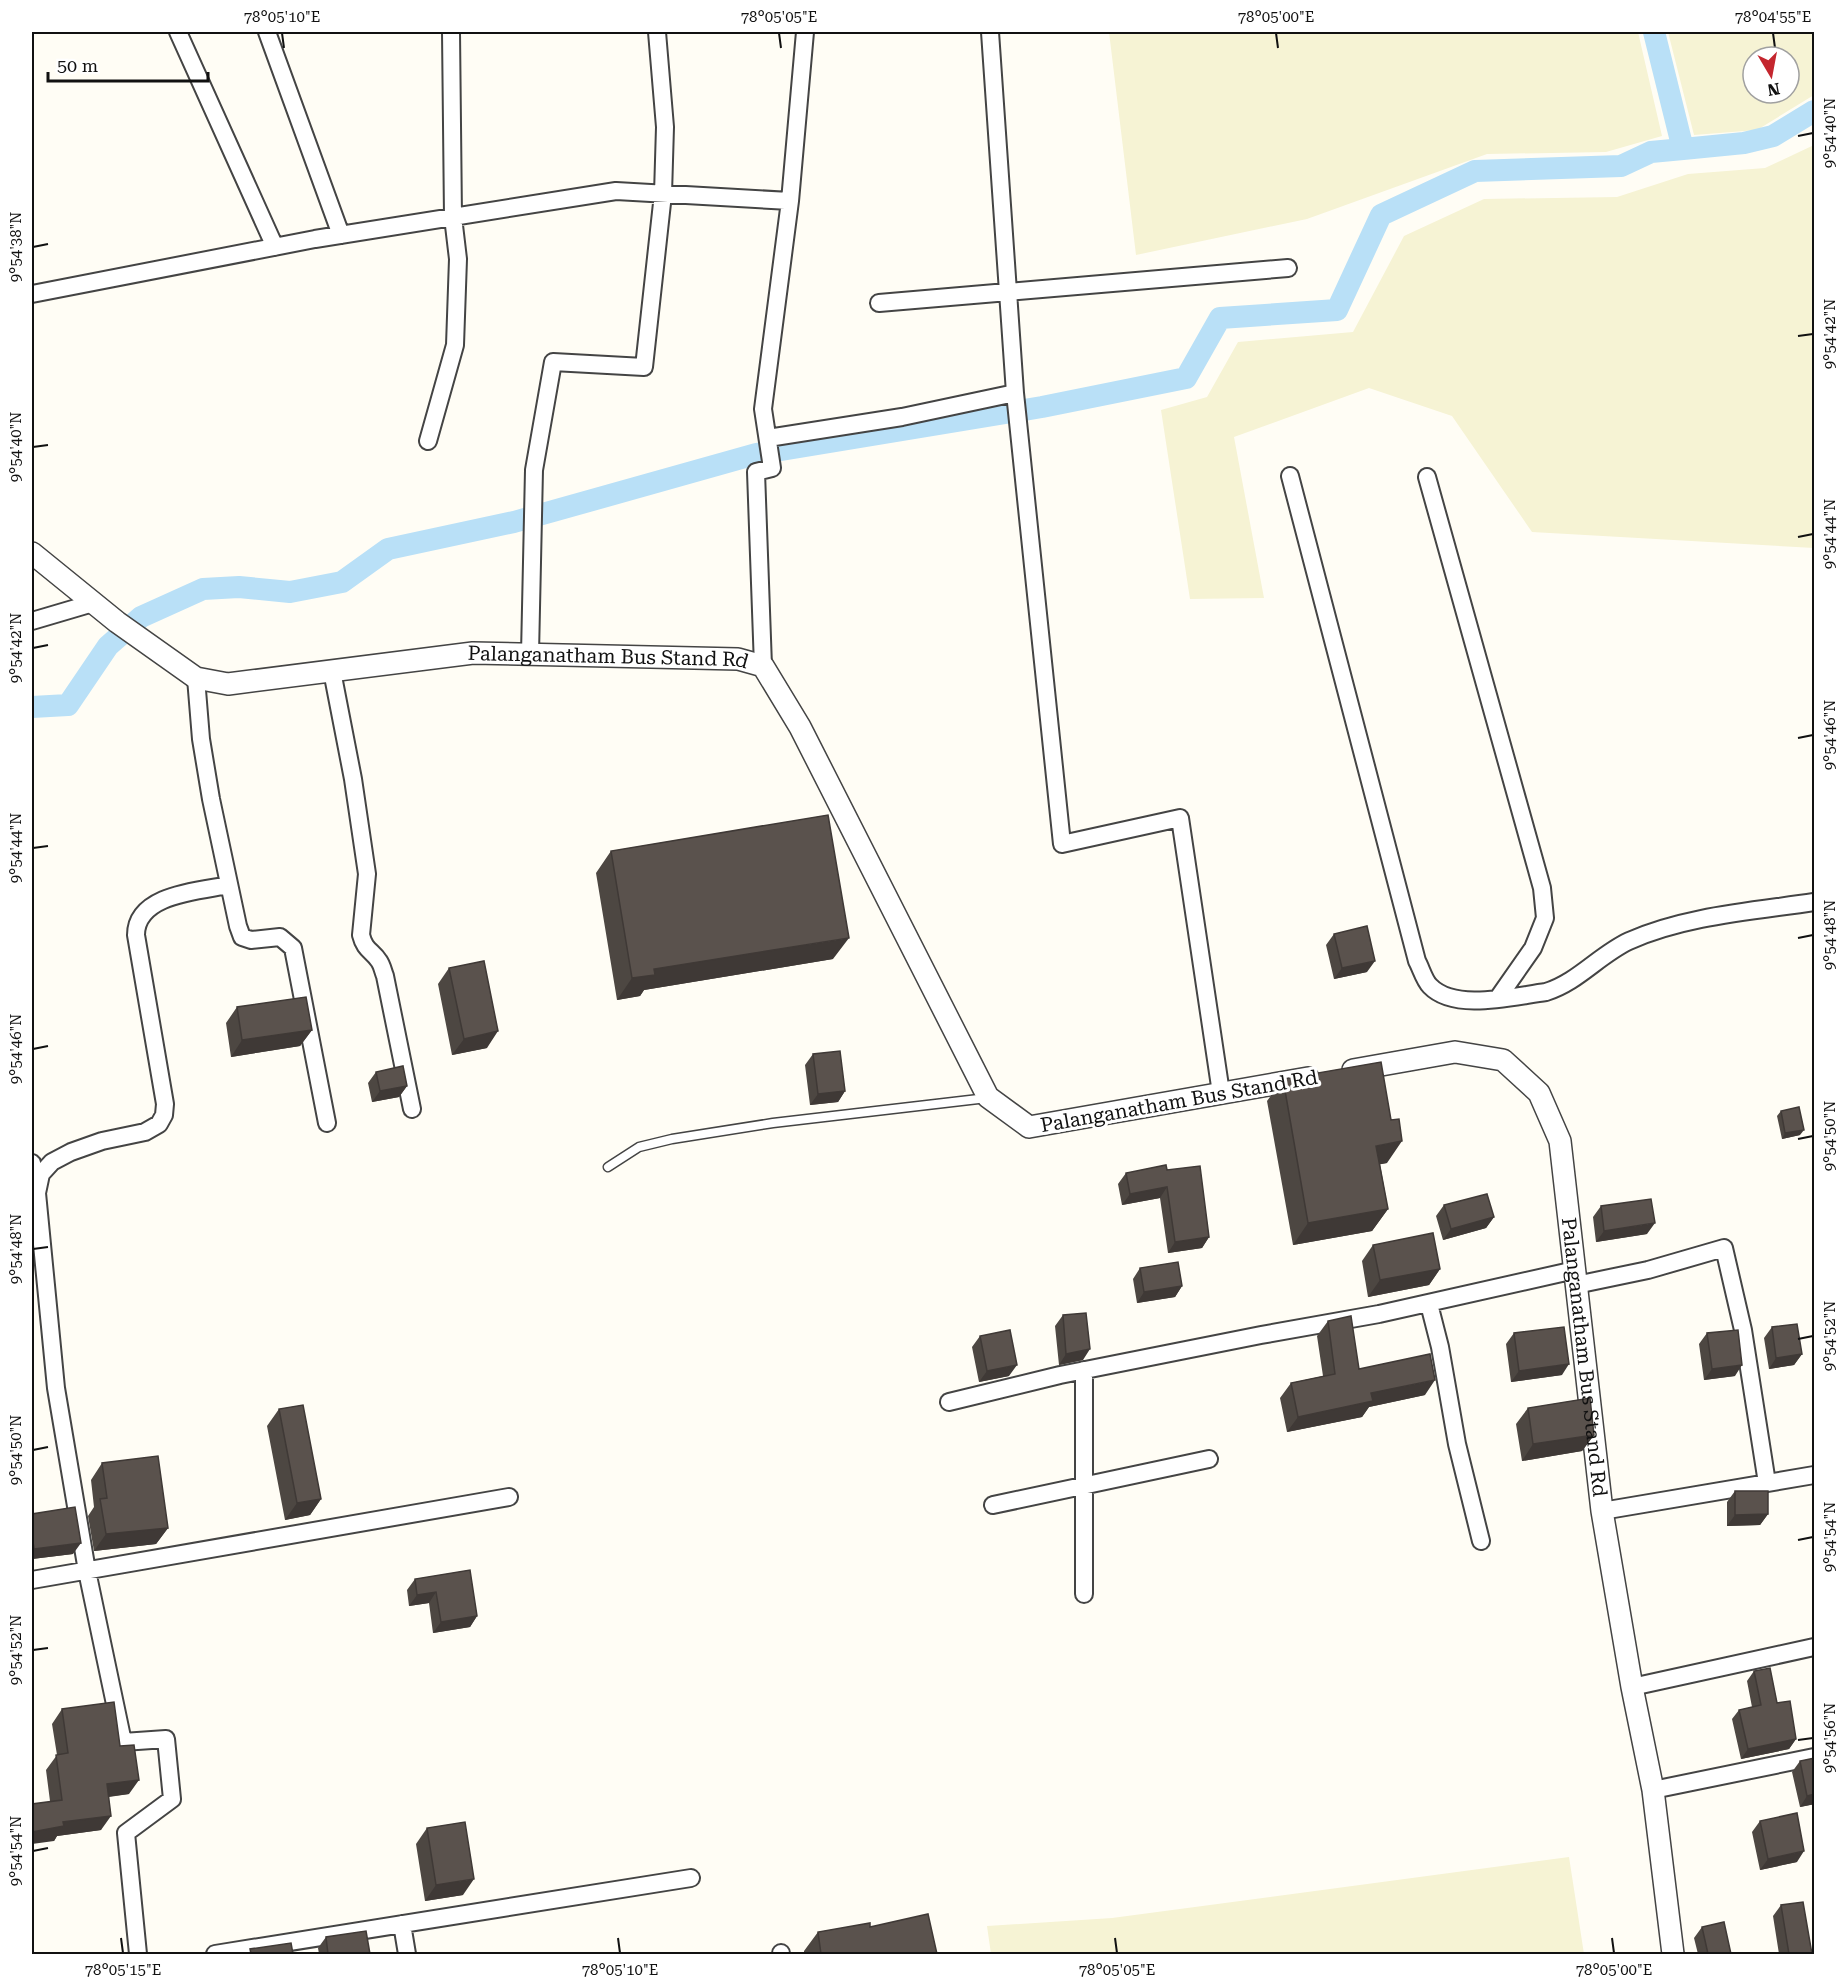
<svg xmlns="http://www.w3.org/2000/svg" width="1846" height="1986" font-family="'Roboto Serif',serif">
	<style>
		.farmland { fill: #f6f3d4; fill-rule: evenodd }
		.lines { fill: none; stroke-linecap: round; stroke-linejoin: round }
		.canal { stroke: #b9e0f7; stroke-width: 22 }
		.service-casing { stroke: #444; stroke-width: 11 }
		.minor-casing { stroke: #444; stroke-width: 20 }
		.tertiary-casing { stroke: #444; stroke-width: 24 }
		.service { stroke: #fff; stroke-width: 8 }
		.minor { stroke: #fff; stroke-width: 16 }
		.tertiary { stroke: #fff; stroke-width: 21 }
		.wall { fill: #4d4742 }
		.shaded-wall { fill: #3f3936 }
		.building { fill: #5a524d; stroke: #3f3936; stroke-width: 1.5 }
		.ticks { fill: none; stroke: #111; stroke-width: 2 }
		.labels { text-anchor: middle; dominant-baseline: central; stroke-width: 6; stroke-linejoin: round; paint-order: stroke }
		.street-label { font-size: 20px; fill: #111; stroke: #fff }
		.neatline { fill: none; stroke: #111; stroke-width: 2 }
		.ticks-label { font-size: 15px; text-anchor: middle; fill: #111 }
	</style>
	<rect width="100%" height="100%" fill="#fffdf5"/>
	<path class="farmland" d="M 1109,32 L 1638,32 L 1662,136 L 1606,152 L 1487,154 L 1307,219 L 1136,255 Z
		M 1668,32 L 1814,32 L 1814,95 L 1757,130 L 1694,135 ZM 1753,57 L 1789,57 L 1789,93 L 1753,93 Z
		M 1814,145 L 1814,548 L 1532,532 L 1452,416 L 1369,388 L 1234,437 L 1264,598 L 1190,599 L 1161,410 L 1207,397 L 1238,342 L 1353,332 L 1404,236 L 1484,199 L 1617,197 L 1688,174 L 1765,168 Z
		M 1569,1857 L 1584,1954 L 991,1954 L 987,1926 L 1112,1918 Z"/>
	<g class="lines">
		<path class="canal" d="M 1654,32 L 1683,149 L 1744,143 L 1773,136 L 1814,111
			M 32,707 L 68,705 L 108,646 L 141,617 L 203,589 L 239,587 L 290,592 L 342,582 L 388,549 L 514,522 L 756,454 L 1042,407 L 1186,378 L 1220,318 L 1337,310 L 1381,215 L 1475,171 L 1621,166 L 1651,152 L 1683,149"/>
		<g class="service-casing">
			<path id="service" d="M 608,1167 L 639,1147 L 672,1139 L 773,1123 L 987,1098"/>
		</g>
		<g class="minor-casing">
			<path id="minor" d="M 178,32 L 275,247
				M 267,32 L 341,235
				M 790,201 L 805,32
				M 32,294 L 315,239 L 616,191 L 790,201 L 763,409 L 772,468 L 756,472 L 763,666
				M 879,303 L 1288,268
				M 1015,393 L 1062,844 L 1180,818 L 1221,1093
				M 768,438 L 902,417 L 1015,393 L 990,32
				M 428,441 L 455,345 L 458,259 L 453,217 L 451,32
				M 1290,476 L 1417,961 C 1421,968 1424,980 1430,986 C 1455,1012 1514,996 1546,992 C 1578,982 1599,955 1629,941 C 1684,916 1754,911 1814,902
				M 1427,477 L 1542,888 L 1545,918 L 1533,948 L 1498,998
				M 32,621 L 93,603
				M 530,654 L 534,470 L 553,362 L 644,367 L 663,194 L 665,127 L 657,32
				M 332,671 L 353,779 L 367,874 L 361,935 C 365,951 372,950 379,961 C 382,965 383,971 385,976 L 412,1109
				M 196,678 L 201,739 L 211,799 L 238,926 L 242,937 L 251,940 L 280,937 L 293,948 L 327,1123
				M 32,1163 L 37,1189
				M 1576,1285 L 1648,1270 L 1724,1248 L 1743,1330 L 1767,1483
				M 1429,1304 L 1440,1347 L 1457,1444 L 1481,1541
				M 949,1402 L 1060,1375 L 1261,1335 L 1379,1314 L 1575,1270
				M 993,1505 L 1209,1459
				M 1602,1511 L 1814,1475
				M 32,1580 L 509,1497
				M 1084,1594 L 1084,1370
				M 1632,1687 L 1814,1647
				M 1653,1790 L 1814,1757
				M 402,1924 L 407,1954
				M 781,1953 L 781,1954
				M 138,1954 L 126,1833 L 172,1799 L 166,1739 L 123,1742 L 87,1571 L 56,1388 L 37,1193 L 41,1174 L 52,1162 L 71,1152 L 102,1141 L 145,1132 L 159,1124 L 164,1115 L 165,1104 L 136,935 C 136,894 199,891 229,885
				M 215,1954 L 691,1878"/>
		</g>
		<g class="tertiary-casing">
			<g id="tertiary">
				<path id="s1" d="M 32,553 L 117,622 L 196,678 L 228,684 L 473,653 L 738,659 L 763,666 L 800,727 L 988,1097 L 1029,1127 L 1308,1078"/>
				<path id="s2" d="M 1353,1070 L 1455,1052 L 1503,1060 L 1539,1093 L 1560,1141 L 1602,1511 L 1632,1687 L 1653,1790 L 1673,1954"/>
			</g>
		</g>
		<use href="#service" class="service"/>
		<use href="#minor" class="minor"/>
		<use href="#tertiary" class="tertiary"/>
	</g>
	<path class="wall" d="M 611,851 L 833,959 L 644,990 L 640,996 L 617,1000 L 596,873 Z
		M 1334,934 L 1367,972 L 1334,979 L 1326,945 Z
		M 449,968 L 487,1048 L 452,1055 L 438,984 Z
		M 237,1007 L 312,1030 L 300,1046 L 231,1057 L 226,1023 Z
		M 813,1054 L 845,1091 L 838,1102 L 810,1105 L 805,1065 Z
		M 376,1072 L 407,1086 L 399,1097 L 372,1102 L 368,1083 Z
		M 1283,1079 L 1387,1163 L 1380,1164 L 1388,1209 L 1372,1231 L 1293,1245 L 1267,1101 Z
		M 1781,1111 L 1800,1135 L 1782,1139 L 1777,1116 Z
		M 1167,1170 L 1209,1237 L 1202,1248 L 1168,1253 L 1160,1198 L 1122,1205 L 1118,1184 L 1126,1173 Z
		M 1444,1205 L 1494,1217 L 1486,1228 L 1443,1240 L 1436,1216 Z
		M 1601,1206 L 1647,1234 L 1596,1242 L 1593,1217 Z
		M 1373,1245 L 1440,1269 L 1429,1285 L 1368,1297 L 1362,1261 Z
		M 1140,1268 L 1182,1286 L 1175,1297 L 1137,1303 L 1133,1279 Z
		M 1063,1315 L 1083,1360 L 1059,1365 L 1055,1326 Z
		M 1328,1321 L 1359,1369 L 1425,1395 L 1369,1407 L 1362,1417 L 1287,1432 L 1280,1398 L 1291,1383 L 1323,1376 L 1317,1336 Z
		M 1772,1327 L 1802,1354 L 1794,1365 L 1769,1369 L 1764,1338 Z
		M 1514,1333 L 1562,1375 L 1511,1382 L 1506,1344 Z
		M 1707,1333 L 1735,1376 L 1704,1380 L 1699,1344 Z
		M 980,1336 L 1009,1376 L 979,1382 L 972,1347 Z
		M 1528,1408 L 1594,1435 L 1582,1451 L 1522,1461 L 1516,1424 Z
		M 279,1409 L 321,1499 L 310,1515 L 285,1520 L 267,1426 Z
		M 102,1463 L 168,1528 L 156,1544 L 94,1551 L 88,1516 L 94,1507 L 91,1480 Z
		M 1735,1491 L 1768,1514 L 1760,1525 L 1727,1526 L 1727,1502 Z
		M 32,1514 L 73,1554 L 32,1559 Z
		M 415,1579 L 477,1616 L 470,1627 L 433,1633 L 429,1603 L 409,1606 L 407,1590 Z
		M 1754,1671 L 1777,1703 L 1796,1739 L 1789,1749 L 1741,1759 L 1732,1719 L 1739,1710 L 1752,1707 L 1747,1681 Z
		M 62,1709 L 120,1746 L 129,1794 L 109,1797 L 101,1830 L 57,1836 L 54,1841 L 50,1801 L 46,1770 L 57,1755 L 52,1724 Z
		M 1815,1758 L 1815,1804 L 1800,1807 L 1792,1772 L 1800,1761 Z
		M 1760,1821 L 1797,1862 L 1760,1870 L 1752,1832 Z
		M 427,1828 L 463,1895 L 425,1901 L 416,1844 Z
		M 1781,1905 L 1812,1954 L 1779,1954 L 1773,1916 Z
		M 870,1927 L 937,1954 L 804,1954 L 804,1951 L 818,1932 Z
		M 1702,1927 L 1731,1954 L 1698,1954 L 1694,1938 Z
		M 326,1937 L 370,1954 L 319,1954 L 318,1948 Z"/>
	<path class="shaded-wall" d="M 849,938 L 833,959 L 644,990 L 640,996 L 617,1000 L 632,978 L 654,969 Z
		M 1375,961 L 1367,972 L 1334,979 L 1342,968 Z
		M 312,1030 L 300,1046 L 231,1057 L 242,1040 Z
		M 498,1031 L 487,1048 L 452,1055 L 464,1039 Z
		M 407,1086 L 399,1097 L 372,1102 L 380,1091 Z
		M 845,1091 L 838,1102 L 810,1105 L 818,1094 Z
		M 1804,1130 L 1800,1135 L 1782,1139 L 1785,1133 Z
		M 1402,1141 L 1387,1163 L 1361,1168 L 1376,1146 Z
		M 1167,1187 L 1160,1198 L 1122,1205 L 1130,1194 Z
		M 1388,1209 L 1372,1231 L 1293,1245 L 1308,1223 Z
		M 1494,1217 L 1486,1228 L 1443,1240 L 1451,1229 Z
		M 1655,1223 L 1647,1234 L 1596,1242 L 1604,1231 Z
		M 1209,1237 L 1202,1248 L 1168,1253 L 1175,1242 Z
		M 1440,1269 L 1429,1285 L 1368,1297 L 1380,1280 Z
		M 1182,1286 L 1175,1297 L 1137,1303 L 1144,1292 Z
		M 1090,1349 L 1083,1360 L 1059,1365 L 1066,1354 Z
		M 1802,1354 L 1794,1365 L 1769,1369 L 1776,1358 Z
		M 1569,1364 L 1562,1375 L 1511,1382 L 1519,1371 Z
		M 1017,1365 L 1009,1376 L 979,1382 L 987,1371 Z
		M 1742,1365 L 1735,1376 L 1704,1380 L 1712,1369 Z
		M 1435,1380 L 1425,1395 L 1369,1407 L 1362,1417 L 1287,1432 L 1298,1417 L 1371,1393 Z
		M 1594,1435 L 1582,1451 L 1522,1461 L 1533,1444 Z
		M 321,1499 L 310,1515 L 285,1520 L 297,1503 Z
		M 1768,1514 L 1760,1525 L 1727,1526 L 1735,1515 Z
		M 168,1528 L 156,1544 L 94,1551 L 106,1534 Z
		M 81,1543 L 73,1554 L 32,1559 L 32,1552 L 34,1549 Z
		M 436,1592 L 429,1603 L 409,1606 L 417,1595 Z
		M 477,1616 L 470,1627 L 433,1633 L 441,1622 Z
		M 1796,1739 L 1789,1749 L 1741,1759 L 1748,1749 Z
		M 139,1780 L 129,1794 L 97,1798 L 107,1784 Z
		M 1815,1794 L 1815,1804 L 1800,1807 L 1807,1796 Z
		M 111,1816 L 101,1830 L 57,1836 L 54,1841 L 32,1844 L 32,1832 L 63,1822 Z
		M 1804,1851 L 1797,1862 L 1760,1870 L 1768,1859 Z
		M 474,1879 L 463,1895 L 425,1901 L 436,1885 Z"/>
	<path class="building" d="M 828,815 L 849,938 L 654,969 L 655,975 L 632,978 L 611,851 Z
		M 1367,926 L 1375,961 L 1342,968 L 1334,934 Z
		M 484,961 L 498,1031 L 464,1039 L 449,968 Z
		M 306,997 L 312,1030 L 242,1040 L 237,1007 Z
		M 840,1051 L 845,1091 L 818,1094 L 813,1054 Z
		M 1381,1062 L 1391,1120 L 1399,1119 L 1402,1141 L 1376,1146 L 1388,1209 L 1308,1223 L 1283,1079 Z
		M 403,1066 L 407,1086 L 380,1091 L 376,1072 Z
		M 1799,1107 L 1804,1130 L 1785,1133 L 1781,1111 Z
		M 1166,1165 L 1167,1170 L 1200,1166 L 1209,1237 L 1175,1242 L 1167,1187 L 1130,1194 L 1126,1173 Z
		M 1487,1194 L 1494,1217 L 1451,1229 L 1444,1205 Z
		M 1651,1199 L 1655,1223 L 1604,1231 L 1601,1206 Z
		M 1433,1233 L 1440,1269 L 1380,1280 L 1373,1245 Z
		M 1178,1262 L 1182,1286 L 1144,1292 L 1140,1268 Z
		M 1086,1313 L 1090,1349 L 1066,1354 L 1063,1315 Z
		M 1351,1316 L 1359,1369 L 1430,1354 L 1435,1380 L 1371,1393 L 1373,1401 L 1298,1417 L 1291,1383 L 1335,1374 L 1328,1321 Z
		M 1797,1324 L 1802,1354 L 1776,1358 L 1772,1327 Z
		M 1564,1327 L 1569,1364 L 1519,1371 L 1514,1333 Z
		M 1010,1330 L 1017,1365 L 987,1371 L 980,1336 Z
		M 1738,1330 L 1742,1365 L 1712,1369 L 1707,1333 Z
		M 1590,1398 L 1594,1435 L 1533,1444 L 1528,1408 Z
		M 303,1405 L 321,1499 L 297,1503 L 279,1409 Z
		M 158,1456 L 168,1528 L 106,1534 L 100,1499 L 107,1498 L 102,1463 Z
		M 1735,1491 L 1768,1491 L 1768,1514 L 1735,1515 Z
		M 75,1507 L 81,1543 L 34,1549 L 32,1534 L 32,1514 Z
		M 470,1570 L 477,1616 L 441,1622 L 436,1592 L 417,1595 L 415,1579 Z
		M 1770,1668 L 1777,1703 L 1790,1701 L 1796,1739 L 1748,1749 L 1739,1710 L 1761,1705 L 1754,1671 Z
		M 114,1702 L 120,1746 L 134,1745 L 139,1780 L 107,1784 L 111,1816 L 63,1822 L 64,1826 L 32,1832 L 32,1804 L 62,1800 L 56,1755 L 68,1753 L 62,1709 Z
		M 1815,1758 L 1815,1794 L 1807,1796 L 1800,1761 Z
		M 1797,1813 L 1804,1851 L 1768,1859 L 1760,1821 Z
		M 465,1822 L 474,1879 L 436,1885 L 427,1828 Z
		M 1803,1902 L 1812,1954 L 1789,1954 L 1781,1905 Z
		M 928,1914 L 937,1954 L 821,1954 L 818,1932 L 870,1923 L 870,1927 Z
		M 1724,1922 L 1731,1954 L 1708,1954 L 1702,1927 Z
		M 366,1931 L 370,1954 L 328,1954 L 326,1937 Z
		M 291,1943 L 293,1954 L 251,1954 L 250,1949 Z"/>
	<path class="ticks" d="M 282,33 L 284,48M 779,33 L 781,48M 1276,33 L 1278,48M 1773,33 L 1775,48M 1798,136 L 1813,133M 33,247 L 48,244M 1798,336 L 1813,334M 33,447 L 48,445M 1798,537 L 1813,534M 33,648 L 48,645M 1798,738 L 1813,735M 33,848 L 48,846M 1798,938 L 1813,935M 33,1049 L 48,1046M 1798,1139 L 1813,1136M 33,1249 L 48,1247M 1798,1339 L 1813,1336M 33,1450 L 48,1447M 1798,1540 L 1813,1537M 33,1650 L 48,1648M 1798,1740 L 1813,1738M 33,1851 L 48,1848M 121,1938 L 123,1953M 618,1938 L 620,1953M 1115,1938 L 1117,1953M 1612,1938 L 1614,1953"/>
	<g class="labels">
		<g class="street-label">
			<text stroke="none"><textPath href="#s1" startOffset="621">Palanganatham Bus Stand Rd</textPath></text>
			<text transform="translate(1179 1101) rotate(-10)">Palanganatham Bus Stand Rd</text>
			<text stroke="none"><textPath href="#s2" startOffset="471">Palanganatham Bus Stand Rd</textPath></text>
		</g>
	</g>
	<rect width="1846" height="1986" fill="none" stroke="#ffffff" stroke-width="66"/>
	<g transform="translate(1771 75) rotate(170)"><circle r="28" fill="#ffffff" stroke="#a0a0a0" stroke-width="1.5"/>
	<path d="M0-4.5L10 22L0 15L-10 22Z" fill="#c4262e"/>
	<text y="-9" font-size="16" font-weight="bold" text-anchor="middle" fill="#111111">N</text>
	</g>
	<path d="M48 72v9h160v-9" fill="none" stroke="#111111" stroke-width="3"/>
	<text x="57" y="72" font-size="18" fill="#111111" stroke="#ffffff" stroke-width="4.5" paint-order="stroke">50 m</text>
	<rect x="33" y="33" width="1780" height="1920" class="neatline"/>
	<g class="ticks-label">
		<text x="282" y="22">78°05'10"E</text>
		<text x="779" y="22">78°05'05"E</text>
		<text x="1276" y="22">78°05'00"E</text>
		<text x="1773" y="22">78°04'55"E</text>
		<text transform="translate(1830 133) rotate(-90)" y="5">9°54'40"N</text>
		<text transform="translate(16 247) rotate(-90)" y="5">9°54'38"N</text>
		<text transform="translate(1830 334) rotate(-90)" y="5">9°54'42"N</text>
		<text transform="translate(16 447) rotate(-90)" y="5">9°54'40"N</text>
		<text transform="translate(1830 534) rotate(-90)" y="5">9°54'44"N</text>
		<text transform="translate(16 648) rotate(-90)" y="5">9°54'42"N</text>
		<text transform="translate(1830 735) rotate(-90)" y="5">9°54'46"N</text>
		<text transform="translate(16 848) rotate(-90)" y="5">9°54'44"N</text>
		<text transform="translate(1830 935) rotate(-90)" y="5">9°54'48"N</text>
		<text transform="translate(16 1049) rotate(-90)" y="5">9°54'46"N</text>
		<text transform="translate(1830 1136) rotate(-90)" y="5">9°54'50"N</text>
		<text transform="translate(16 1249) rotate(-90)" y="5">9°54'48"N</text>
		<text transform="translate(1830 1336) rotate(-90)" y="5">9°54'52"N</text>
		<text transform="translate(16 1450) rotate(-90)" y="5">9°54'50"N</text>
		<text transform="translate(1830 1537) rotate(-90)" y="5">9°54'54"N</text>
		<text transform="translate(16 1650) rotate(-90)" y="5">9°54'52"N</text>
		<text transform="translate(1830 1738) rotate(-90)" y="5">9°54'56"N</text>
		<text transform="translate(16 1851) rotate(-90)" y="5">9°54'54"N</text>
		<text x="123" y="1975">78°05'15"E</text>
		<text x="620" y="1975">78°05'10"E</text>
		<text x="1117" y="1975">78°05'05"E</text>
		<text x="1614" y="1975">78°05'00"E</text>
	</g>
</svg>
